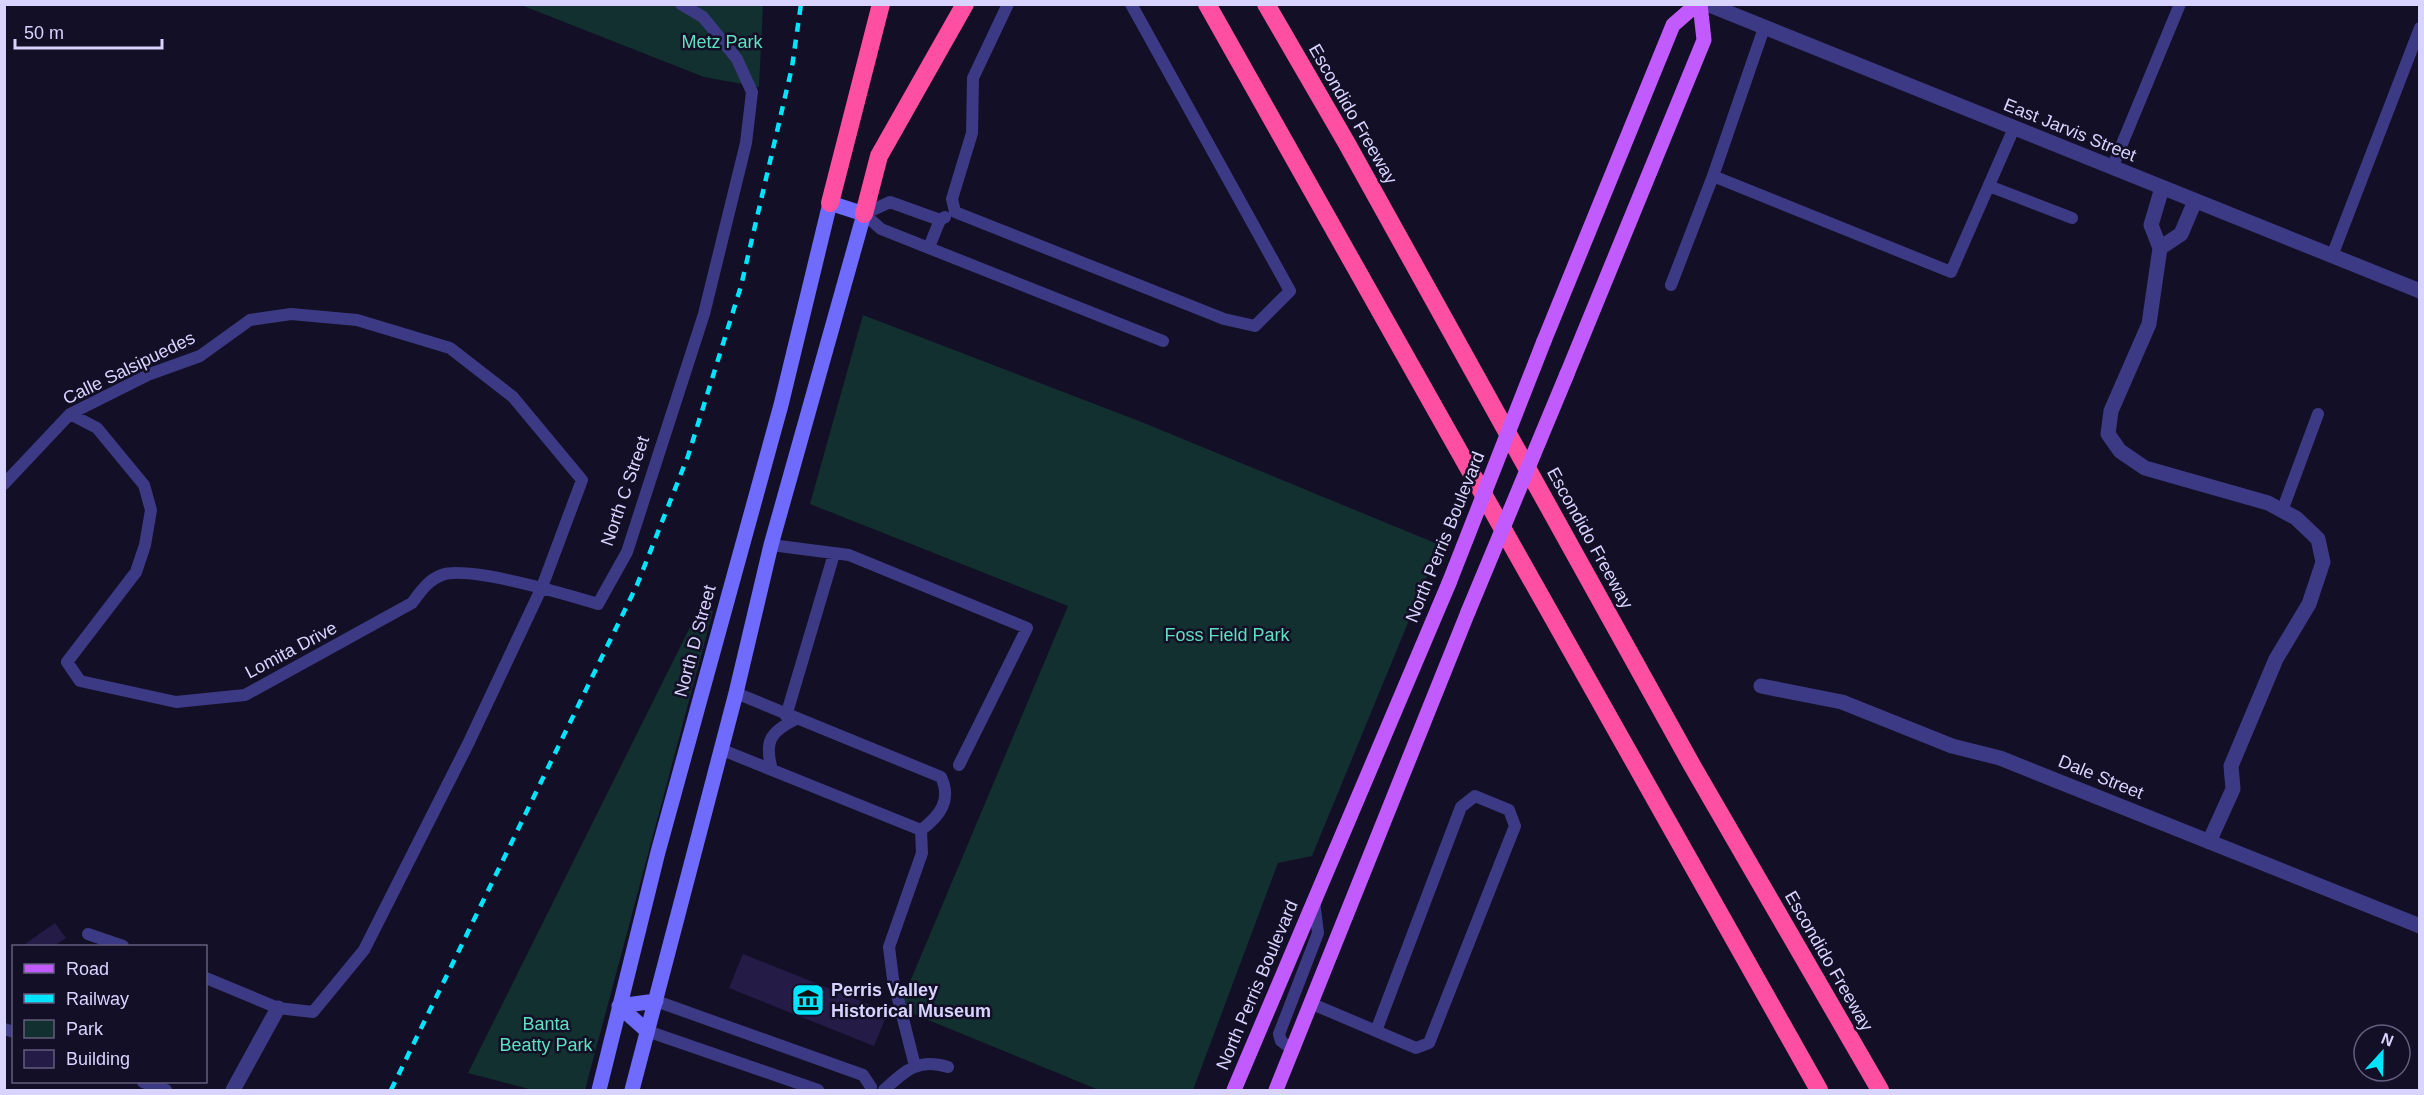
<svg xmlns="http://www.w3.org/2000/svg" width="2424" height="1095" font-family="Arial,sans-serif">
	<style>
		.green { fill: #12302f }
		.building { fill: #241b47 }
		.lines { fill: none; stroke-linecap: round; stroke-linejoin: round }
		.service { stroke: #3d3a85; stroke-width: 12 }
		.minor { stroke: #3d3a85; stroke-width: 15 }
		.secondary { stroke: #6f6bff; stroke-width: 15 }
		.primary { stroke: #c25bff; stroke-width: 15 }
		.motorway { stroke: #ff4fa3; stroke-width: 18 }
		.rail { stroke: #00e5ff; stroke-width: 4.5; stroke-dasharray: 9 8; stroke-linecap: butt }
		.primary-bridge { stroke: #c25bff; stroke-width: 15 }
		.labels { text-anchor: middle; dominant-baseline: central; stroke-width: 5; stroke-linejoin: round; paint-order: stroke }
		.park-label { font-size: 18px; fill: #5fe0c0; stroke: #130f26 }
		.street-label { font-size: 18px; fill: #d9d4ff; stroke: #130f26 }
		.poi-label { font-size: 18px; font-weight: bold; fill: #d9d4ff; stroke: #130f26; text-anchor: start }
	</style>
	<rect width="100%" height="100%" fill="#130f26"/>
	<path class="green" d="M 521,5 L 763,5 L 759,87 L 704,77 Z
		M 863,315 L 1144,423 L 1440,545 L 1312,856 L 1278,863 L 1193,1090 L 1099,1090 L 899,1008 L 1068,606 L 810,504 Z
		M 700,607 L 713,611 L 585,1090 L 533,1090 L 468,1073 Z"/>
	<path class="building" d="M 55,923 L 66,938 L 54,946 L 22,946 Z
		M 743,954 L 888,1012 L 874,1046 L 729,988 Z"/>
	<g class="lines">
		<path class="service" d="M 1008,4 L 973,78 L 972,133 L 952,199 L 955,212 L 1224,319 L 1255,326 L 1290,291 L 1131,4
			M 1764,28 L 1713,176 L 1951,272 L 2014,128
			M 2112,168 L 2180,4
			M 1989,186 L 2072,218
			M 940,220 L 890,202 L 864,214 L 881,229 L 1163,341
			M 929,247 L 940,220 L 945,217
			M 2332,256 L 2420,28
			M 1671,285 L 1713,176
			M 70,414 L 97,428 L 144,485 L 151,510 L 145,545 L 136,572 L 67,662 L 80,681 L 176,702 L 245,695 L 412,603 C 421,591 428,580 442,575 C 469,565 568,595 598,604 L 627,552 L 704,314 L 746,143 L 752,92 L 737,59 L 703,17 L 681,4
			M 4,484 L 70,414 L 150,374 L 200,356 L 250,320 L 291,314 L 357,320 L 450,348 L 513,397 L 582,480 L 542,587 L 468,744 L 364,950 L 313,1012 L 278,1008 L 206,978
			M 2282,511 L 2318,414
			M 771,545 L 849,555 L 1027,628 L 959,765
			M 786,716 L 834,554
			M 720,749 L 921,830 C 940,816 952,800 941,777 L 736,693
			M 772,770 C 764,741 770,732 796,719
			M 88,934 L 123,946
			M 656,1001 L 863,1075 L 871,1087
			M 1310,1003 L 1416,1048 L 1429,1043 L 1515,826 L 1509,810 L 1475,796 L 1461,807 L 1376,1031
			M 4,1029 L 14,1032
			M 647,1031 L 818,1090
			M 1292,1049 L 1281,1041 L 1279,1034 L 1318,933 L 1314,901
			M 915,1066 L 893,979 L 889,947 L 922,853 L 921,830
			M 143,1082 L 166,1090
			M 884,1090 C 906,1070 918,1058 948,1067"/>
		<path class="minor" d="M 1707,4 L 2420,291
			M 2162,188 L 2151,225 L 2160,248 L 2149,324 L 2111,411 L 2108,434 L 2120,451 L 2145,468 L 2268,503 L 2296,518 L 2318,539 L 2323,562 L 2309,604 L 2276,659 L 2231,766 L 2233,789 L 2209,842
			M 2160,248 L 2181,234 L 2195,201
			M 1761,686 L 1842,702 L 1952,746 L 2000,758 L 2420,926
			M 233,1090 L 278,1008"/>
		<path class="secondary" d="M 619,1006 L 647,1031
			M 619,1006 L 656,1001
			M 599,1090 L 658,852 L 781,405 L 830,203 L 864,214 L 771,545 L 736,693 L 632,1090"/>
		<path class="primary" d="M 1544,341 L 1673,25 L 1697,4
			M 1567,374 L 1704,40 L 1700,4
			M 1234,1090 L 1449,583
			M 1276,1090 L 1468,612"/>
		<path class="motorway" d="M 1207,4 L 1819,1090
			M 1266,4 L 1346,142 L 1693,767 L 1880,1090
			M 830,203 L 881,4
			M 864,214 L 879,156 L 965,4"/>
		<path class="rail" d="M 391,1090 L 637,585 L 688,456 L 741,286 L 792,67 L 801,4"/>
		<path class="primary-bridge" d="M 1449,583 L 1544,341
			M 1468,612 L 1567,374"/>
	</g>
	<defs>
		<g id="museum-square" transform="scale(1.725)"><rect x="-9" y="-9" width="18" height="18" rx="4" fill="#00e5ff" stroke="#130f26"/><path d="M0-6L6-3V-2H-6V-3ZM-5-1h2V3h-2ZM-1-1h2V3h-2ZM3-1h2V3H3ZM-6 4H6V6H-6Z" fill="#111"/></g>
	</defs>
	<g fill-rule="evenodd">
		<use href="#museum-square" x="808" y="1000"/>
	</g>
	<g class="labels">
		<g class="park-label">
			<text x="722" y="42">Metz Park</text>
			<text x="1227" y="635">Foss Field Park</text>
			<text x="546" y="1024">Banta<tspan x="546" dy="21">Beatty Park</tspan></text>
		</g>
		<g class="street-label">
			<text transform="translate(1353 114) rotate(60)">Escondido Freeway</text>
			<text transform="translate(2070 130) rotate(22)">East Jarvis Street</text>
			<text transform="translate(129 368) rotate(-26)">Calle Salsipuedes</text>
			<text transform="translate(625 491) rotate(-71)">North C Street</text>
			<text transform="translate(1445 537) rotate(-68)">North Perris Boulevard</text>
			<text transform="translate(1590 538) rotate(61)">Escondido Freeway</text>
			<text transform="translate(695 641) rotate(-75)">North D Street</text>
			<text transform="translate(291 650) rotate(-28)">Lomita Drive</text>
			<text transform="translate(2101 777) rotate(22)">Dale Street</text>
			<text transform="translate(1829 961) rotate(60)">Escondido Freeway</text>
			<text transform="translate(1257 985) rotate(-67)">North Perris Boulevard</text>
		</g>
		<g class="poi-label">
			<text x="831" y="990">Perris Valley<tspan x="831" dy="21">Historical Museum</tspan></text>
		</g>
	</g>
	<rect width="2424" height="1095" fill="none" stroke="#d9d4ff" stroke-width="12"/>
	<rect x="12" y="945" width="195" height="138" fill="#130f26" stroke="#625e7d" stroke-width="1.5"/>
	<rect x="24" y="964" width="30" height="9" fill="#c25bff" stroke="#625e7d" stroke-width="1.5"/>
	<text x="66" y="975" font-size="18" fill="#d9d4ff">Road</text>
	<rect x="24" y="994" width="30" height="9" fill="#00e5ff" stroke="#625e7d" stroke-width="1.5"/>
	<text x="66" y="1005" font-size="18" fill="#d9d4ff">Railway</text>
	<rect x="24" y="1020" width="30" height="18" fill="#12302f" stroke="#625e7d" stroke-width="1.5"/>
	<text x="66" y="1035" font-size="18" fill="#d9d4ff">Park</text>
	<rect x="24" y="1050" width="30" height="18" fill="#241b47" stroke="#625e7d" stroke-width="1.5"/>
	<text x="66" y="1065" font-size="18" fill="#d9d4ff">Building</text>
	<g transform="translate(2382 1053) rotate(22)"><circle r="28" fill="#130f26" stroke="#625e7d" stroke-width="1.5"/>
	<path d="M0-4.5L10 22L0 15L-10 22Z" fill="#00e5ff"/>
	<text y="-9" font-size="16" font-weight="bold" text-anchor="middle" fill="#d9d4ff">N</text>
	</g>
	<path d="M15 39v9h147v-9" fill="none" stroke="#d9d4ff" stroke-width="3"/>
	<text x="24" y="39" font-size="18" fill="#d9d4ff" stroke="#130f26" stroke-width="4.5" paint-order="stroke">50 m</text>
</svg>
